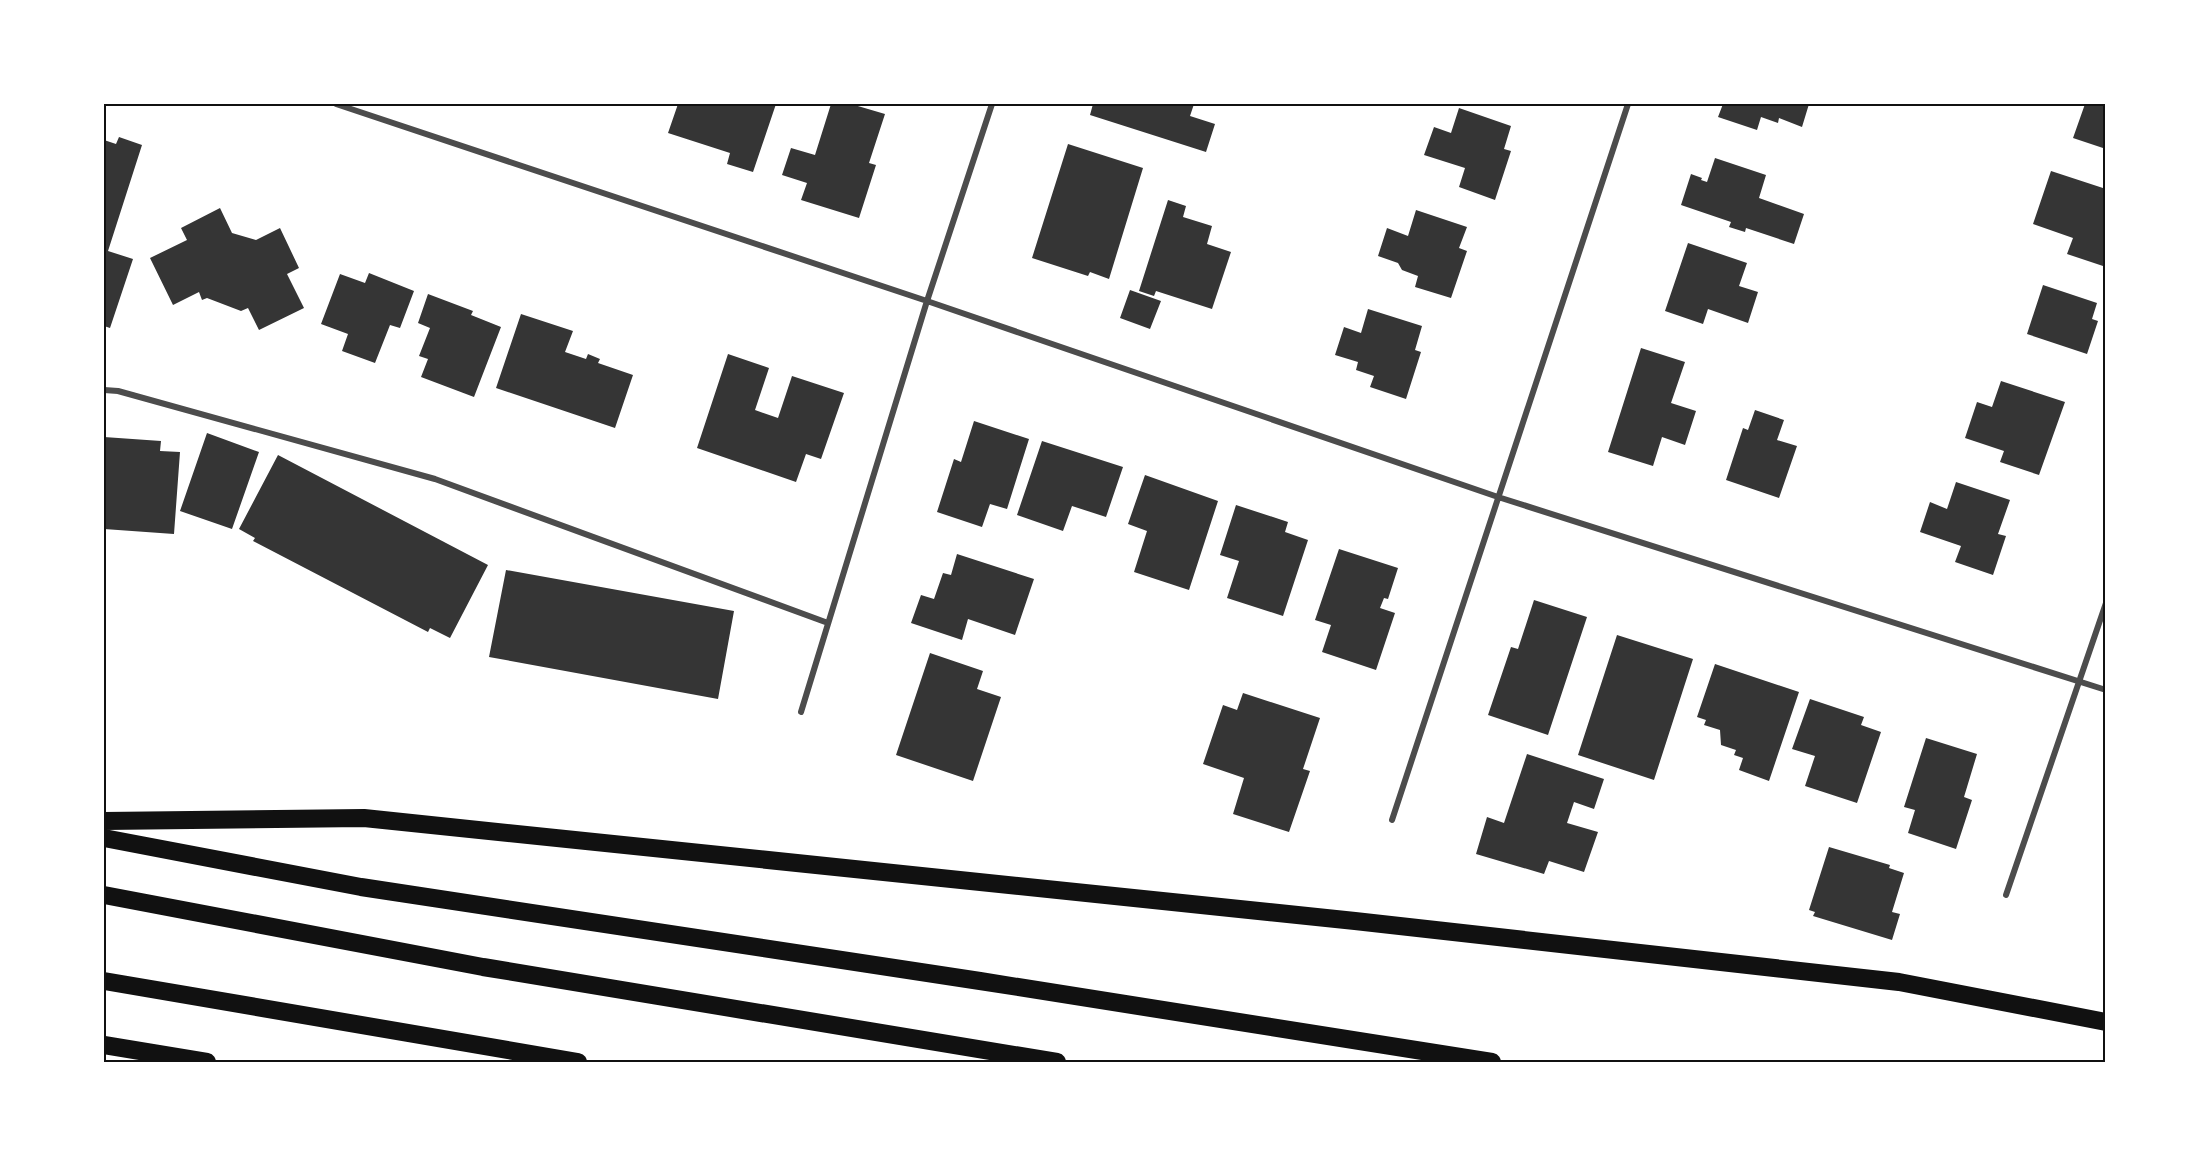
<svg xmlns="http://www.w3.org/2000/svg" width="2209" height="1166" font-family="Merriweather,serif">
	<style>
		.building { fill: #353535 }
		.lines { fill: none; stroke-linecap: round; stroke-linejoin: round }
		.minor { stroke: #4c4c4c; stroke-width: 6 }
		.motorway { stroke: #111; stroke-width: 18 }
		.neatline { fill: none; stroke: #111; stroke-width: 2 }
	</style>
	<rect width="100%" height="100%" fill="#fff"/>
	<path class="building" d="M 678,104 L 776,104 L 753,172 L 727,164 L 730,153 L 668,133 Z
		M 831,104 L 851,104 L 885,114 L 869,163 L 876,165 L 859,218 L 801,200 L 807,183 L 782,175 L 791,148 L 815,155 Z
		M 1093,104 L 1194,104 L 1190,116 L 1215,124 L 1206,152 L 1090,115 Z
		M 1723,104 L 1809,104 L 1802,127 L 1779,118 L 1778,123 L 1761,117 L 1757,130 L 1718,117 Z
		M 2085,104 L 2106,104 L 2106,149 L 2073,138 Z
		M 1459,108 L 1511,126 L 1504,149 L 1511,151 L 1495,200 L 1459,187 L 1465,168 L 1424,155 L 1434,127 L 1451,133 Z
		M 119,137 L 142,145 L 108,251 L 133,259 L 110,328 L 104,326 L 104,140 L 116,144 Z
		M 1068,144 L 1143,168 L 1109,279 L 1090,272 L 1088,276 L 1032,258 Z
		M 1715,158 L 1766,175 L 1759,198 L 1804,214 L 1794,244 L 1746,228 L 1745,232 L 1729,227 L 1731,222 L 1681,205 L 1691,174 L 1702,178 L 1701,180 L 1707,182 Z
		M 2051,171 L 2106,189 L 2106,267 L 2067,254 L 2073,238 L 2033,224 Z
		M 1168,200 L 1186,206 L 1183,217 L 1212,226 L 1207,244 L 1231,252 L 1212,309 L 1156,291 L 1154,296 L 1139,291 Z
		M 220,208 L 232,233 L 256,240 L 280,228 L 299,268 L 287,274 L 304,308 L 259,330 L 248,308 L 241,311 L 207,298 L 202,300 L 199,292 L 173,305 L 150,258 L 187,240 L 181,228 Z
		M 1416,210 L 1467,227 L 1459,248 L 1467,251 L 1451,298 L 1415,287 L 1418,276 L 1402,270 L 1398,263 L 1378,256 L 1387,228 L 1408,236 Z
		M 1688,243 L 1747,263 L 1739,286 L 1758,292 L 1748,323 L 1708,309 L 1703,324 L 1665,311 Z
		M 369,273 L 414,291 L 400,328 L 390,325 L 375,363 L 342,351 L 348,334 L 321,324 L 340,274 L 365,283 Z
		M 2043,285 L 2097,303 L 2092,319 L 2098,321 L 2087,354 L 2027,334 Z
		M 1130,290 L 1161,301 L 1150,329 L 1120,318 Z
		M 428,294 L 473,311 L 471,315 L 501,327 L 474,397 L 421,377 L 428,359 L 419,356 L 430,328 L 418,323 Z
		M 1368,309 L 1422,326 L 1415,350 L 1421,352 L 1406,399 L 1370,387 L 1374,376 L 1356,370 L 1358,362 L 1335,355 L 1344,327 L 1361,333 Z
		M 521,314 L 573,331 L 565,352 L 586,359 L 588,354 L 600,359 L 598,363 L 633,375 L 615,428 L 496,388 Z
		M 1641,348 L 1685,362 L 1671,403 L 1696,411 L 1685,445 L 1662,437 L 1653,466 L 1608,452 Z
		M 728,354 L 769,368 L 755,410 L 778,418 L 792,376 L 844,393 L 821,459 L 806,454 L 796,482 L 697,448 Z
		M 2001,381 L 2065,402 L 2039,475 L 2000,462 L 2004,451 L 1965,438 L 1977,402 L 1992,407 Z
		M 1755,410 L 1784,420 L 1777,440 L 1797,446 L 1779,498 L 1726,480 L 1743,428 L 1748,430 Z
		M 974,421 L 1029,439 L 1007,509 L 990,504 L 982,527 L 937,512 L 954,459 L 961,462 Z
		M 207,433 L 259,452 L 232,529 L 180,511 Z
		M 104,437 L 161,441 L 160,451 L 180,452 L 174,534 L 104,529 Z
		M 1042,441 L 1123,467 L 1106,517 L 1072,506 L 1063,531 L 1017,515 Z
		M 278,455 L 488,565 L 450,638 L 430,628 L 428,632 L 253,541 L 255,538 L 239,529 Z
		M 1145,475 L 1218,501 L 1189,590 L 1134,572 L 1147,531 L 1128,524 Z
		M 1956,482 L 2010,500 L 1998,534 L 2006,536 L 1993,575 L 1955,562 L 1961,546 L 1920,532 L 1930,502 L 1947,509 Z
		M 1236,505 L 1288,522 L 1285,532 L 1308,540 L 1283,616 L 1227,598 L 1239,561 L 1220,555 Z
		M 1339,549 L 1398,568 L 1388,599 L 1384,598 L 1380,608 L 1395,613 L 1376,670 L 1322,652 L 1331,625 L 1315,620 Z
		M 957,554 L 1034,579 L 1015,635 L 968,619 L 962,640 L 911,623 L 921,595 L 934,599 L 943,573 L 951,575 Z
		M 506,570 L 734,611 L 718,699 L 489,657 Z
		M 1534,600 L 1587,617 L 1548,735 L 1488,715 L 1511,647 L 1518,649 Z
		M 1617,635 L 1693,659 L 1654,780 L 1578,755 Z
		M 930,653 L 983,671 L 977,689 L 1001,697 L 973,781 L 896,755 Z
		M 1715,664 L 1799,692 L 1769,781 L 1739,770 L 1743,758 L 1734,755 L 1736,750 L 1721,745 L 1720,730 L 1704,725 L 1706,720 L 1697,717 Z
		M 1243,693 L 1320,718 L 1303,769 L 1310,771 L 1289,832 L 1233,814 L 1244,778 L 1203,764 L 1223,705 L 1237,710 Z
		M 1810,699 L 1864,717 L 1861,725 L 1881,732 L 1857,803 L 1805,786 L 1815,756 L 1792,749 Z
		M 1926,738 L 1977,754 L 1964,797 L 1972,800 L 1956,849 L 1908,833 L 1915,810 L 1904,807 Z
		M 1527,754 L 1604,779 L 1594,809 L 1574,802 L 1567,823 L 1598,832 L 1584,872 L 1549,861 L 1544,874 L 1476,854 L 1487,817 L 1504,823 Z
		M 1829,847 L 1890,865 L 1889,868 L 1904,873 L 1892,912 L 1900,914 L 1892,940 L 1813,916 L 1815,912 L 1809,910 Z"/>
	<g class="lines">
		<path class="minor" d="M 336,104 L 927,301 L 1498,497 L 2106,690
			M 104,390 L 118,391 L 435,479 L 828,623
			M 801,712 L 927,301 L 992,104
			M 1392,820 L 1628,104
			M 2006,895 L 2106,603"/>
		<path class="motorway" d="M 104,821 L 364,818 L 1355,921 L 1899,982 L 2106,1022
			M 104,838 L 361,887 L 980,981 L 1492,1062
			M 104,895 L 483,967 L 1057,1062
			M 104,981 L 578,1062
			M 104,1045 L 207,1062"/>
	</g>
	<rect width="2209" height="1166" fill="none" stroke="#ffffff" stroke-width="210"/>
	<rect x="105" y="105" width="1999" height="956" class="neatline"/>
</svg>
